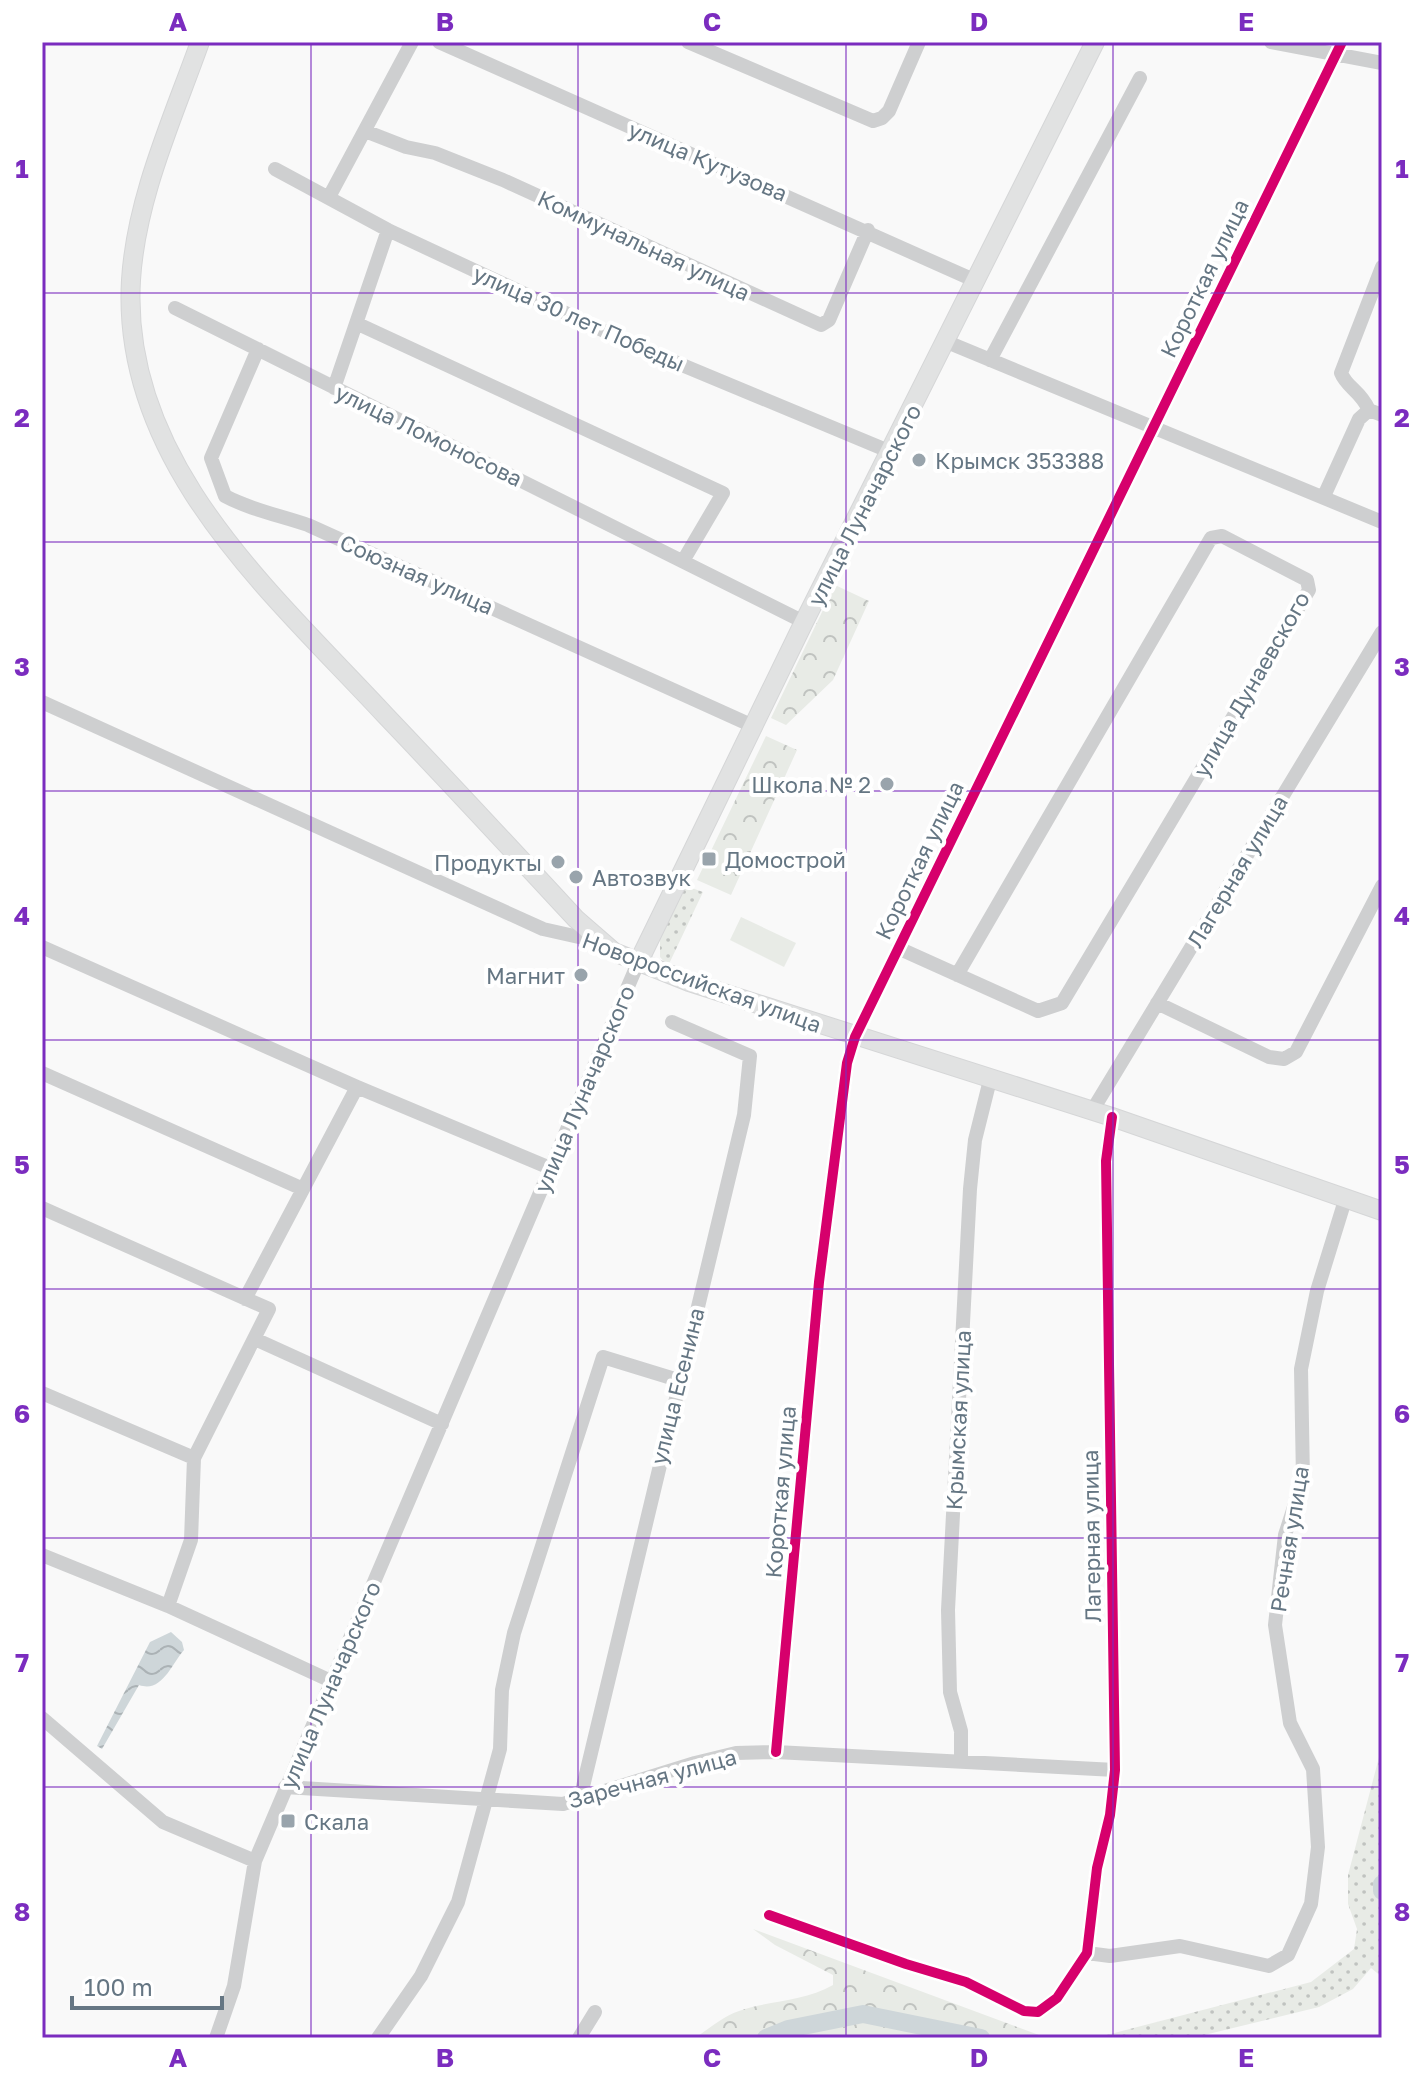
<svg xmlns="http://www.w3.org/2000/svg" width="1424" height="2080" font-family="'Golos Text',sans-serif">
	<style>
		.grass { fill: url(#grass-dots) }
		.forest { fill: url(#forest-crowns) }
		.pitch { fill: #e8ebe6 }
		.water { fill: url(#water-waves) }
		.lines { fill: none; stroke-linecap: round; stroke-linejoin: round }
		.river { stroke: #ced6d9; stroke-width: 18 }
		.major-casing { stroke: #d5d6d7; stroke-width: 20 }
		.minor { stroke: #cecfd0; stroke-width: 14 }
		.major { stroke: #e1e2e2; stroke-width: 18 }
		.cycleway-casing { stroke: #fff; stroke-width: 15 }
		.cycleway { stroke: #d6006c; stroke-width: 10 }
		.grid { fill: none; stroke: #7b2cbf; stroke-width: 2; stroke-opacity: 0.55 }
		.poi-dot { fill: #99a4ac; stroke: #fff; stroke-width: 3 }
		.labels { text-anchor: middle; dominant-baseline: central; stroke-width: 8; stroke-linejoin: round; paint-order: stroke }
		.street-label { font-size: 22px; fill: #657683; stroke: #fff }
		.poi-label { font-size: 22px; fill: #657683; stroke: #fff; text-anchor: start }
		.neatline { fill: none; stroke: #7b2cbf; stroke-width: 3 }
		.grid-label { font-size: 26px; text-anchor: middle; font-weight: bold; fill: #7b2cbf }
	</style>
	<defs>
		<pattern id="grass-dots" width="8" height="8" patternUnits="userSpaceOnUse" patternTransform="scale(2)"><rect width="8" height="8" fill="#e8ebe6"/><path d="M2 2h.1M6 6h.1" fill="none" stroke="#c0c3c0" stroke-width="1.8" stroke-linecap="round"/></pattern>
		<pattern id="forest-crowns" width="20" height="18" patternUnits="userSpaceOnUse" patternTransform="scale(2)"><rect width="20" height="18" fill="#e8ebe6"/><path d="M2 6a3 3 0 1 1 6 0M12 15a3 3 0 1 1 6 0" fill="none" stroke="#c0c3c0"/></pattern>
		<pattern id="water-waves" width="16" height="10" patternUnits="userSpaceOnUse" patternTransform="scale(2)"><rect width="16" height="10" fill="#ced6d9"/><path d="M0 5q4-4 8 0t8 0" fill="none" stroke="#abb2b5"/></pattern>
	</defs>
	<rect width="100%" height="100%" fill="#f9f9f9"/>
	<path class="grass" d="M 686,886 L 703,892 L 668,966 L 660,957 L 660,938 Z
		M 1382,1746 L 1382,1977 L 1371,1968 L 1353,1989 L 1319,2007 L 1192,2038 L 1095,2038 L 1311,1982 L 1354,1949 L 1357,1929 L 1348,1904 L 1348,1875 Z"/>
	<path class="forest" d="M 835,585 L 869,601 L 833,680 L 786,725 L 771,718 Z
		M 766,736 L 797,750 L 731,895 L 697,880 Z
		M 753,1929 L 1047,2038 L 695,2038 C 710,2028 722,2017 739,2011 C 770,2000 804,2002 833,1985 L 833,1975 L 775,1945 Z"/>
	<path class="pitch" d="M 741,917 L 796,943 L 784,967 L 730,940 Z"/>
	<path class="water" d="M 171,1632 L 182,1642 L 184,1650 C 171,1665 162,1693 139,1685 L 102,1749 L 97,1746 L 150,1642 Z"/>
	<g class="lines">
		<path class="river" d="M 1382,1884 L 1382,1891
			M 766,2038 L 788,2029 L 863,2014 L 981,2038"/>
		<g class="major-casing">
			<path id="major" d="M 200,42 C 173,118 136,198 131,280 C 120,463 273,594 386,716 C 450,783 513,851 576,919 L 614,952 L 689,982 L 1112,1117 L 1382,1211
				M 638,963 L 804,622 L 1095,42"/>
		</g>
		<path class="minor" d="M 439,42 L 976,281
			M 688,42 L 873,121 L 882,118 L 889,111 L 919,42
			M 1271,42 L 1382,63
			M 365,131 L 406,147 L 435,153 L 503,180 L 821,325 L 829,320 L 868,230
			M 275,169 L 388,230 L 634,345 L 891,452
			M 329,197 L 412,42
			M 175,308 L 804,622
			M 358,324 L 723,493 L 683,561
			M 947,342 L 1382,522
			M 258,349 L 211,458 L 225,496 C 251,510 279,515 308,525 L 753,726
			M 990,360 L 1140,78
			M 334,388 L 388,230
			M 1369,410 C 1360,390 1347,388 1341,373 L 1382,267
			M 1324,496 L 1359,419 L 1369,410 L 1382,415
			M 42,702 L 543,929 L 601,942
			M 42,947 L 357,1087 L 550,1168
			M 898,948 L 1038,1011 L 1062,1003 L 1309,590 L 1307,580 L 1222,536 L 1211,538 L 957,975
			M 1157,1003 L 1269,1057 L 1284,1059 L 1296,1052 L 1382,886
			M 42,1073 L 303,1189
			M 1092,1111 L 1382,632
			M 42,1208 L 269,1309 L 194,1458 L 191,1540 L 168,1606
			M 245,1299 L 357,1087
			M 255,1339 L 442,1424
			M 42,1393 L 194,1458
			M 42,1555 L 168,1606 L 331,1681
			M 42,1718 L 163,1822 L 255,1861
			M 776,1752 L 819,1282 L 847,1063 L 855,1037 L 1342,42
			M 961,1760 L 961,1731 L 950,1692 L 948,1610 L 970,1189 L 975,1140 L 990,1080
			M 285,1787 L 563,1804 L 695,1763 L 736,1753 L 776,1752 L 1115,1770
			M 580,1799 L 744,1115 L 750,1056 L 672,1022
			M 769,1915 L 906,1964 L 966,1982 L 1024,2011 L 1038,2012 L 1057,1998 L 1087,1953 L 1097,1868 L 1110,1815 L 1115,1770 L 1106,1161 L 1112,1117
			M 1087,1953 L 1110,1956 L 1180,1946 L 1269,1966 L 1288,1955 L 1311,1904 L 1318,1847 L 1313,1769 L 1290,1723 L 1275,1625 L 1285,1535 L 1303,1479 L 1301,1369 L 1317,1291 L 1346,1197
			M 216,2038 L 234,1986 L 255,1861 L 638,963
			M 378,2038 L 421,1976 L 458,1902 L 500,1749 L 502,1690 L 514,1633 L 603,1357 L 678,1380
			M 579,2038 L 595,2012"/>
		<use href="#major" class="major"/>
		<g class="cycleway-casing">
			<path id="cycleway" d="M 776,1752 L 819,1282 L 847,1063 L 855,1037 L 1342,42
				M 769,1915 L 906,1964 L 966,1982 L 1024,2011 L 1038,2012 L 1057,1998 L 1087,1953 L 1097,1868 L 1110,1815 L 1115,1770 L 1106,1161 L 1112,1117"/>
		</g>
		<use href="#cycleway" class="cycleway"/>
	</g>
	<path class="grid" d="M 311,42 L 311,2038M 578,42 L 578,2038M 846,42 L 846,2038M 1113,42 L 1113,2038M 42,293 L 1382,293M 42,542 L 1382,542M 42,791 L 1382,791M 42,1040 L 1382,1040M 42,1289 L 1382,1289M 42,1538 L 1382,1538M 42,1787 L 1382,1787"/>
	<g class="poi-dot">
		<circle cx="919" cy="460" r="8"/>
		<circle cx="887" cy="784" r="8"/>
		<rect x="701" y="851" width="16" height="16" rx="4"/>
		<circle cx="558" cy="862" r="8"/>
		<circle cx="576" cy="877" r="8"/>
		<circle cx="581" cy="975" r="8"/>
		<rect x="280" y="1813" width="16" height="16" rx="4"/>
	</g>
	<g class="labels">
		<g class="street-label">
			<text transform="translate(708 161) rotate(23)">улица Кутузова</text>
			<text transform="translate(644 245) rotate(25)">Коммунальная улица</text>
			<text transform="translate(1204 278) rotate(-64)">Короткая улица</text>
			<text transform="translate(579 318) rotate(24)">улица 30 лет Победы</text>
			<text transform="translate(429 435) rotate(26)">улица Ломоносова</text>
			<text transform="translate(864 505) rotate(-63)">улица Луначарского</text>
			<text transform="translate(417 574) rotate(24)">Союзная улица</text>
			<text transform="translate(1251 684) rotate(-60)">улица Дунаевского</text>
			<text transform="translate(919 860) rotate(-64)">Короткая улица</text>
			<text transform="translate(1237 871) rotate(-59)">Лагерная улица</text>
			<text transform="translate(702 982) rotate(20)">Новороссийская улица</text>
			<text transform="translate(584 1089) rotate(-67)">улица Луначарского</text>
			<text transform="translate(677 1386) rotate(-76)">улица Есенина</text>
			<text transform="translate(958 1420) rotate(-87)">Крымская улица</text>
			<text transform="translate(780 1492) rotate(-85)">Короткая улица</text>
			<text transform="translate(1091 1536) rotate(-91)">Лагерная улица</text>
			<text transform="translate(1289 1539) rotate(-81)">Речная улица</text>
			<text transform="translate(330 1685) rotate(-67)">улица Луначарского</text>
			<text transform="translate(652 1778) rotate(-15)">Заречная улица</text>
		</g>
		<g class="poi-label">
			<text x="935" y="460">Крымск 353388</text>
			<text x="871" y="784" text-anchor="end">Школа № 2</text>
			<text x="725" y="859">Домострой</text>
			<text x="542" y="862" text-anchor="end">Продукты</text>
			<text x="592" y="877">Автозвук</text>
			<text x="565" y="975" text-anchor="end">Магнит</text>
			<text x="304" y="1821">Скала</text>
		</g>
	</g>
	<rect width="1424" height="2080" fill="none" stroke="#ffffff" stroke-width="88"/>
	<path d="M72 1996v12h150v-12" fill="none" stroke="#657683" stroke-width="4"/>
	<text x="84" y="1996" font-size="24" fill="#657683" stroke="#ffffff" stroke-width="6" paint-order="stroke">100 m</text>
	<rect x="44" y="44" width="1336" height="1992" class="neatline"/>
	<g class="grid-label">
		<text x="178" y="31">A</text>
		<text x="445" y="31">B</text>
		<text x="712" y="31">C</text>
		<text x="979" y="31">D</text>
		<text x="1246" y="31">E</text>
		<text x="22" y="178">1</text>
		<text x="1402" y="178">1</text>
		<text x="22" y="427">2</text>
		<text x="1402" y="427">2</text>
		<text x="22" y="676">3</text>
		<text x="1402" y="676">3</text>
		<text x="22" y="925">4</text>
		<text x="1402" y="925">4</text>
		<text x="22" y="1174">5</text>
		<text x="1402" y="1174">5</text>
		<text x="22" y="1423">6</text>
		<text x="1402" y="1423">6</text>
		<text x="22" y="1672">7</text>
		<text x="1402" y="1672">7</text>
		<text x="22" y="1921">8</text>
		<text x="1402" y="1921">8</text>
		<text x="178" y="2067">A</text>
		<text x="445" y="2067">B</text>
		<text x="712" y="2067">C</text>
		<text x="979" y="2067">D</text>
		<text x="1246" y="2067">E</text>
	</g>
</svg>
